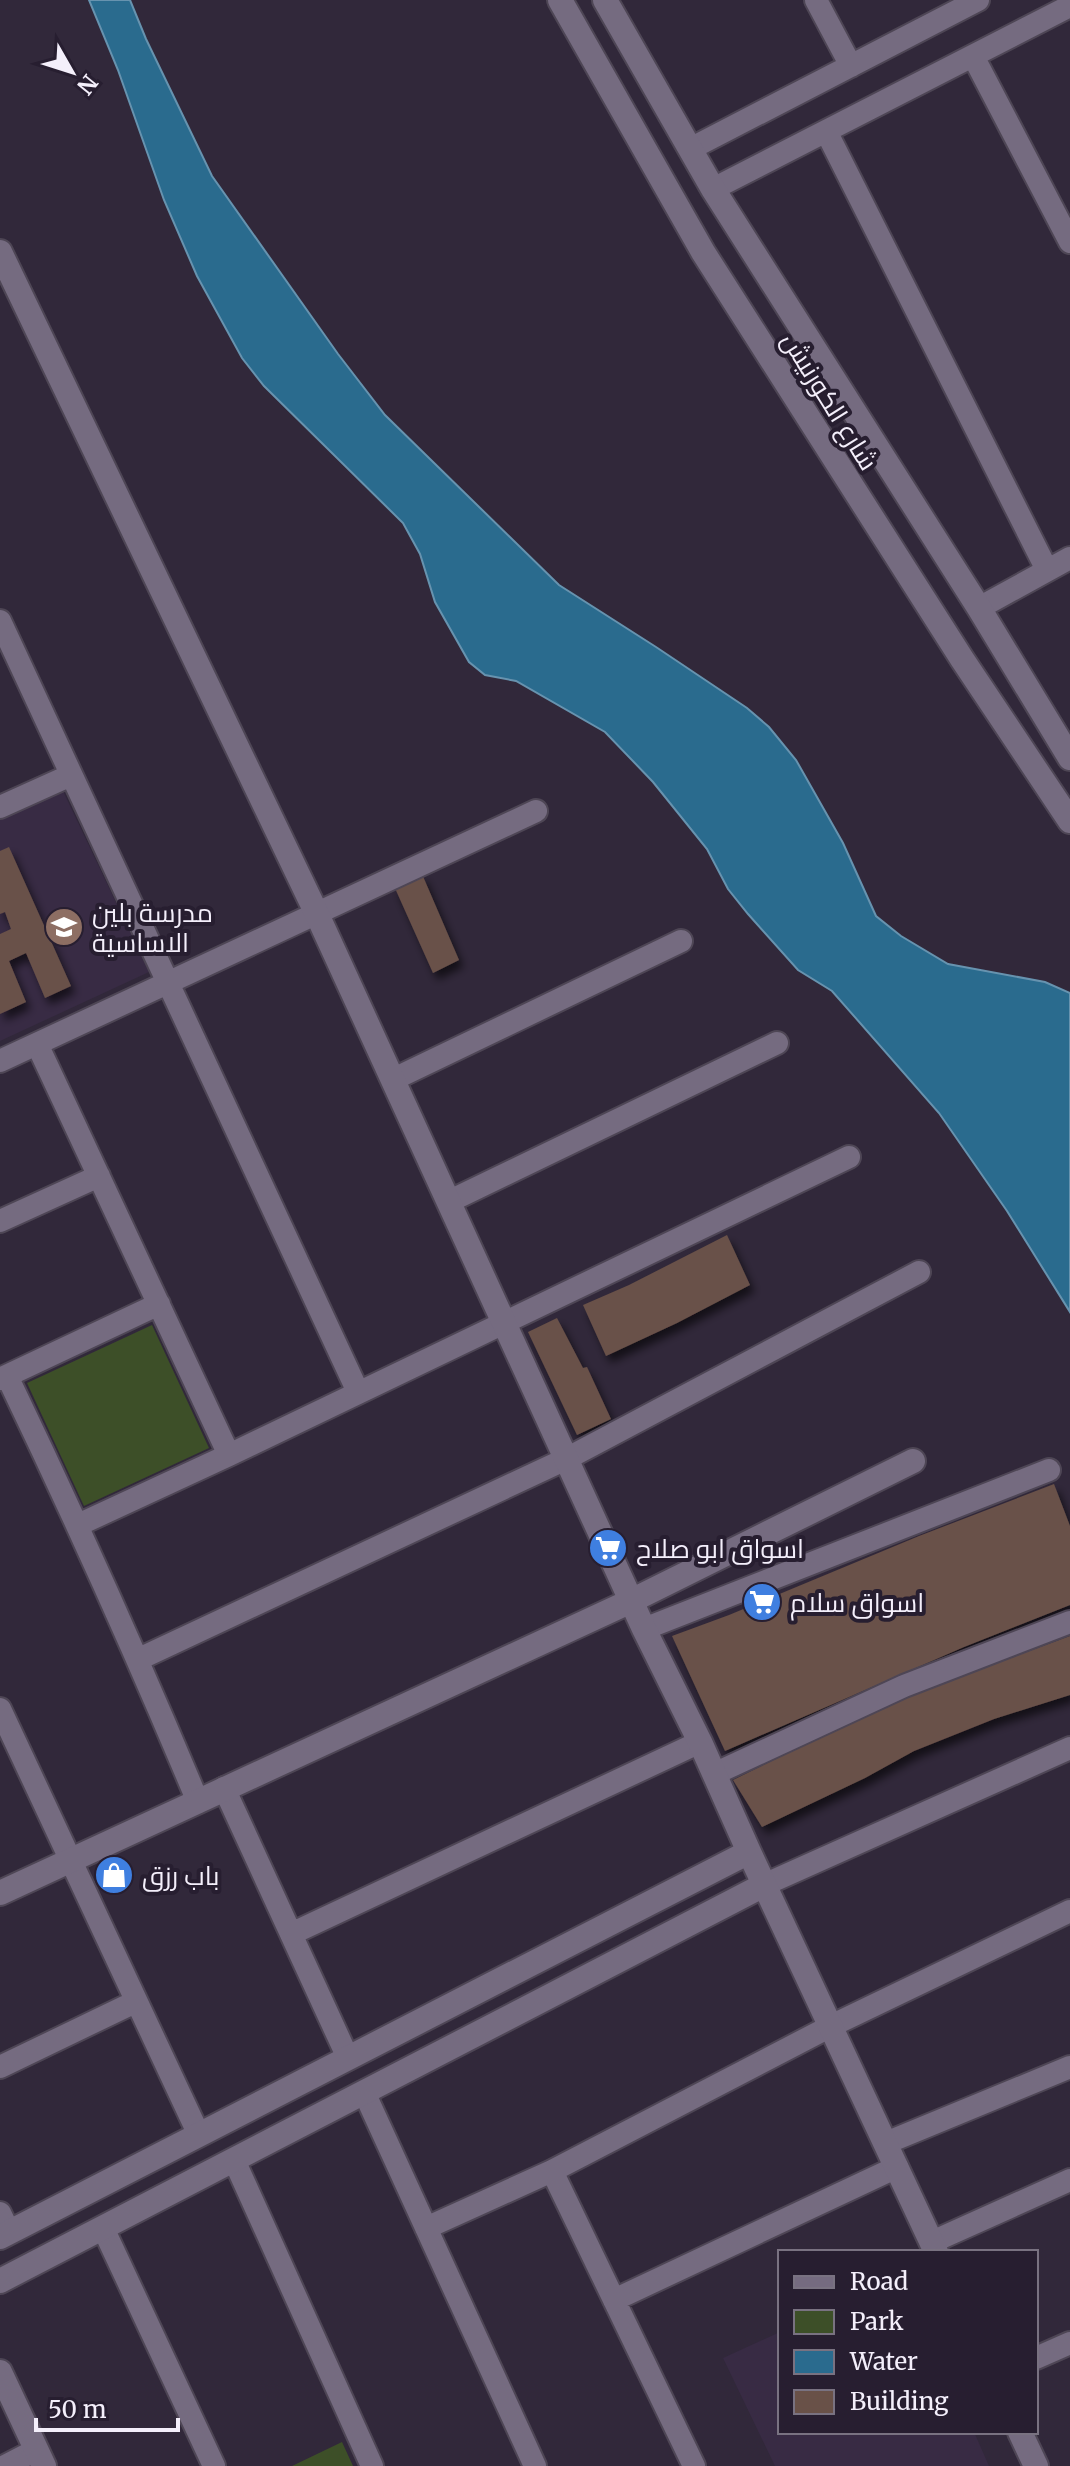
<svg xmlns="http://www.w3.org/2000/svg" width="1070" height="2466" font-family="Merriweather,Cairo,serif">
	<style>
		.built { fill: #382b44 }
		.green { fill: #3d4f28 }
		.water { fill: #2a6b8e; stroke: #6793af; stroke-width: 2 }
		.building { fill: #695148; filter: url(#shadow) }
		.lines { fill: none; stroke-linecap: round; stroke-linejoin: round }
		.street-casing { stroke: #4e4655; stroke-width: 26 }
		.secondary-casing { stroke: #4e4655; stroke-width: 28 }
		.street { stroke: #756b80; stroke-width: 22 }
		.secondary { stroke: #756b80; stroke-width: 24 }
		.labels { text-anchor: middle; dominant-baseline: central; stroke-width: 8; stroke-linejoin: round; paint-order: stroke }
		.street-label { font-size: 26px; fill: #f4effb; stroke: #271e30 }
		.poi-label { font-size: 26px; fill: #f4effb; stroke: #271e30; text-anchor: start }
	</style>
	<defs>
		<filter id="shadow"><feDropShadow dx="4.5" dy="7" stdDeviation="4" flood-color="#0009"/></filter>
	</defs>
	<rect width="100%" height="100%" fill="#31283a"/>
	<path class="built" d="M 63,791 L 149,972 L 0,1041 L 0,820 Z
		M 780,2332 L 780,2432 L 974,2432 L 989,2466 L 775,2466 L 723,2358 Z"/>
	<path class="green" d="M 152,1325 L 209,1448 L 84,1506 L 27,1383 Z
		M 342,2442 L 353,2466 L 292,2466 Z"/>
	<path class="water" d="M 89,0 L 130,0 L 146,39 L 212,176 L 338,354 L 385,415 L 559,585 L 656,647 L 747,708 L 769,727 L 796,760 L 843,843 L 876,916 L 901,936 L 948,964 L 1045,982 L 1070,993 L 1070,1312 L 1007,1211 L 939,1113 L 832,991 L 798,970 L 748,914 L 728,889 L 707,849 L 653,782 L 605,732 L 516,681 L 485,675 L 469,662 L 435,602 L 420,554 L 403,523 L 264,386 L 242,358 L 197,276 L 164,200 L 118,70 Z"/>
	<path class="building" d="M 9,847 L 71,986 L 45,998 L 26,953 L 9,961 L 26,1002 L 0,1014 L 0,934 L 11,929 L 5,912 L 0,914 L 0,851 Z
		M 422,874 L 459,960 L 433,973 L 394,886 Z
		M 727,1235 L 750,1285 L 677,1323 L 606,1356 L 583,1305 L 629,1285 Z
		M 557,1318 L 583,1368 L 587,1367 L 611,1419 L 577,1435 L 528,1332 Z
		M 1054,1484 L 1070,1526 L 1070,1605 L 964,1647 L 725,1751 L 672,1636 L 729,1615 L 919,1536 Z
		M 1070,1636 L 1070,1695 L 994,1719 L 914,1751 L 865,1778 L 762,1827 L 733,1780 L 894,1701 Z"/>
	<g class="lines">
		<g class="street-casing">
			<path id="street" d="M 816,0 L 851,66
				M 973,56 L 1070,242
				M 826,131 L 1047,570
				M 690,149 L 978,0
				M 713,189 L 1070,6
				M 979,608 L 1070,558
				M 0,621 L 358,1392
				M 0,807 L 71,775
				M 37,1044 L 229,1455
				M 0,1061 L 536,811
				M 394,1079 L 681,941
				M 450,1201 L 777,1043
				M 0,1221 L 99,1176
				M 7,1376 C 74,1516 138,1658 198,1802
				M 0,1379 L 159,1304
				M 78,1525 L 229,1455 L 849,1157
				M 644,1629 L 1049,1470
				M 139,1659 L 566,1459 L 919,1272
				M 0,1709 L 199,2135
				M 714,1774 L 904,1686 L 1070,1622
				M 224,1788 L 348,2058
				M 764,1885 L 1070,1748
				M 291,1934 L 700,1742
				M 0,2067 L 135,2002
				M 364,2092 L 535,2466
				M 886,2143 L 1070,2067
				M 234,2160 L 372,2466
				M 552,2171 L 694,2466
				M 0,2213 L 9,2232
				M 103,2228 L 214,2466
				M 426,2228 L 552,2171 L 831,2026 L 1070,1911
				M 932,2242 L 1070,2180
				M 614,2300 L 897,2167
				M 1036,2358 L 1070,2343
				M 5,2466 L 36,2450"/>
		</g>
		<g class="secondary-casing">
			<path id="secondary" d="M 560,0 L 703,252 L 962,659 L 1070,821
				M 605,0 L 713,189 L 979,608 L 1070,758
				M 0,252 L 316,912 L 644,1629 L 700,1742 L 749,1852 L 936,2252
				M 0,1893 L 631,1601 L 913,1461
				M 0,2237 L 749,1852
				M 0,2281 L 764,1885
				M 0,2372 L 44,2466
				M 1020,2432 L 1036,2466"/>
		</g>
		<use href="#street" class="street"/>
		<use href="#secondary" class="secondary"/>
	</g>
	<defs>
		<g id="school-disc" transform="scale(2)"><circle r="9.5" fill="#8d6e63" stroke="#271e30"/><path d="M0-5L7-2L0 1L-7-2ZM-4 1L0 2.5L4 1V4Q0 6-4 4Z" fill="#fff"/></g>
		<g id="supermarket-disc" transform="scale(2)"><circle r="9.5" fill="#3f7fe0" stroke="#271e30"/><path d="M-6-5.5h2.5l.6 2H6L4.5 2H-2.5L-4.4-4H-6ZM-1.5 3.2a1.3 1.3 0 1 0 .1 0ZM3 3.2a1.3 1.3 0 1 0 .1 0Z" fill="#fff"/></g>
		<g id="shop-disc" transform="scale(2)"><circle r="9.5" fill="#3f7fe0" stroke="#271e30"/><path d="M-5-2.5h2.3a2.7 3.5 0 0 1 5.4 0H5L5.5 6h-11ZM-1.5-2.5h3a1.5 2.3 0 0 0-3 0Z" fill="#fff"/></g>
	</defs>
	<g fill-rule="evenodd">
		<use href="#school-disc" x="64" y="927"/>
		<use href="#supermarket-disc" x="608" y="1548"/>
		<use href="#supermarket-disc" x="762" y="1602"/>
		<use href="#shop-disc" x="114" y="1875"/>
	</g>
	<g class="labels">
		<g class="street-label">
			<text transform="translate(830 401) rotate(58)">شارع الكورنيش</text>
		</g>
		<g class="poi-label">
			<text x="92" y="912">مدرسة بلين<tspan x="92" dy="30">الاساسية</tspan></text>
			<text x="636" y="1548">اسواق ابو صلاح</text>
			<text x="790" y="1602">اسواق سلام</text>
			<text x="142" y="1875">باب رزق</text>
		</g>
	</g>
	<rect x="778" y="2250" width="260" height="184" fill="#271e30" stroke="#797281" stroke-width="2"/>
	<rect x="794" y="2276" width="40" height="12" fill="#756b80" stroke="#797281" stroke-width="2"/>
	<text x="850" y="2290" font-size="24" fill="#f4effb">Road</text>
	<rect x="794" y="2310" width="40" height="24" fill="#3d4f28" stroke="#797281" stroke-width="2"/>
	<text x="850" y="2330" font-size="24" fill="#f4effb">Park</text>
	<rect x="794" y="2350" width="40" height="24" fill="#2a6b8e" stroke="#797281" stroke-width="2"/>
	<text x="850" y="2370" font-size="24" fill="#f4effb">Water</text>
	<rect x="794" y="2390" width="40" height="24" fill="#695148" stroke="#797281" stroke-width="2"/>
	<text x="850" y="2410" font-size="24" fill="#f4effb">Building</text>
	<g transform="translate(72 72) rotate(129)" stroke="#271e30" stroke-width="6" paint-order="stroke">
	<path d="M0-6L14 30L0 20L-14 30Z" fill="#f4effb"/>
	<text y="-12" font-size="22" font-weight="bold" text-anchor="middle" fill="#f4effb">N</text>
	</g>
	<path d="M36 2418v12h142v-12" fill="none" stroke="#f4effb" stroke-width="4"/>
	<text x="48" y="2418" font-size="24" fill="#f4effb" stroke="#271e30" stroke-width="6" paint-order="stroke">50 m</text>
</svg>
